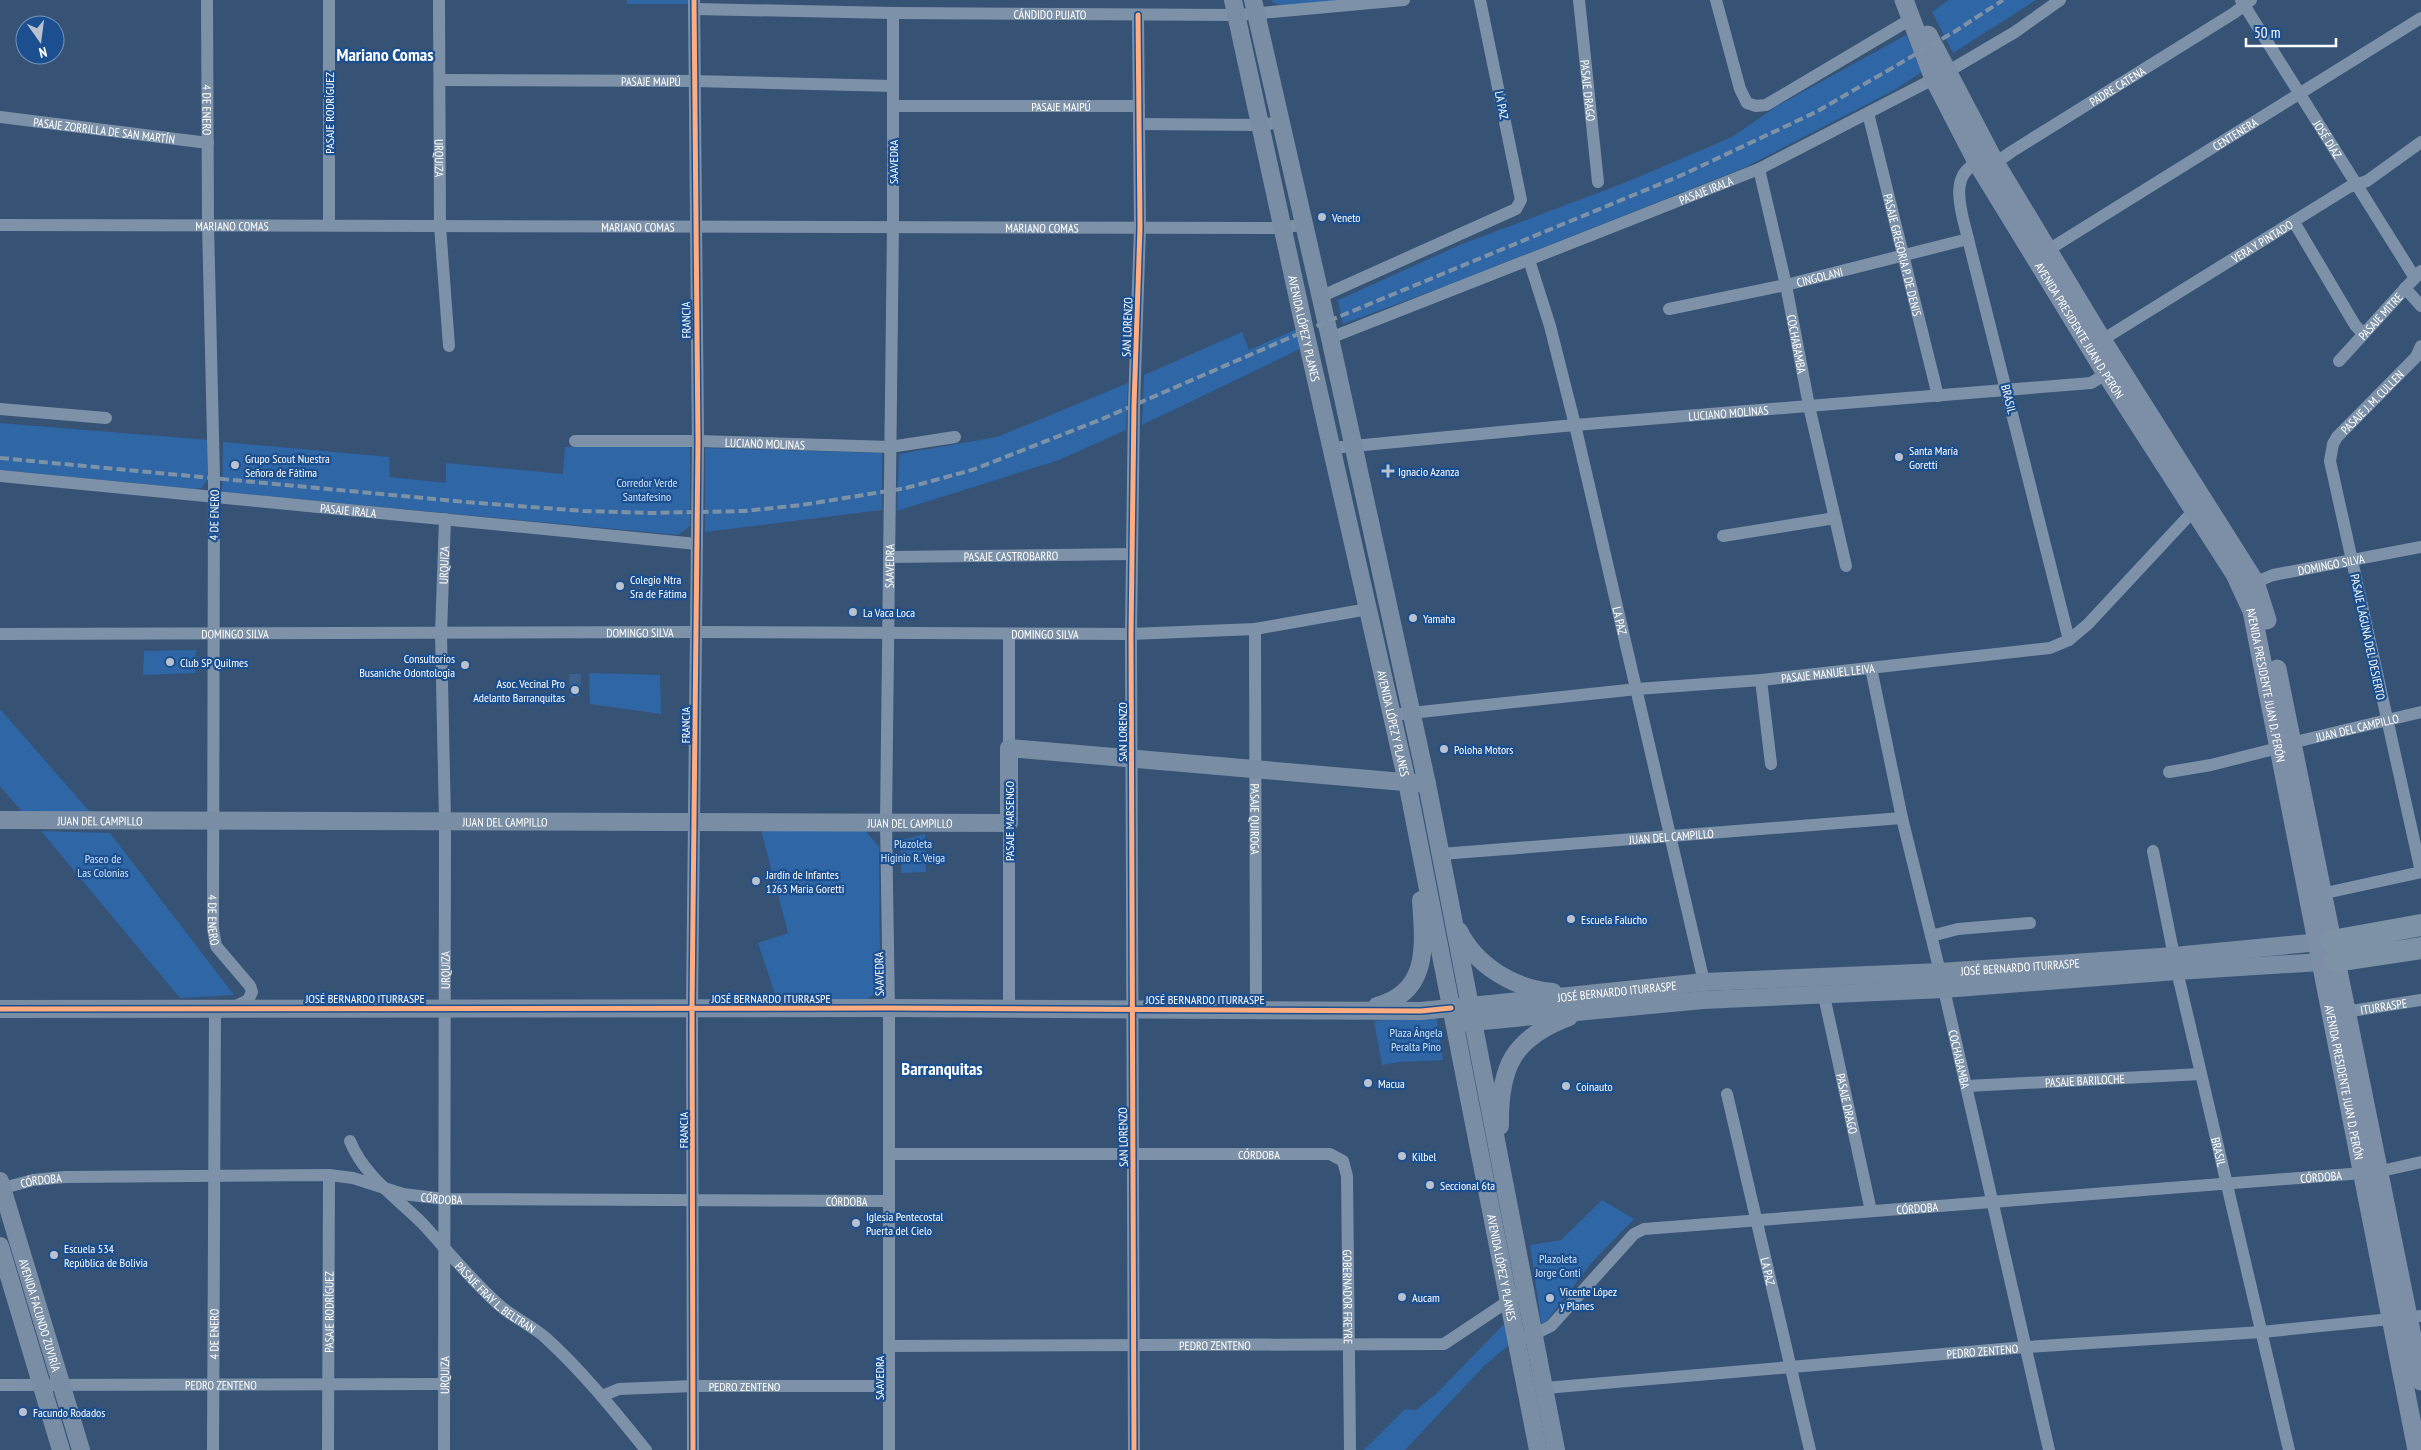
<svg xmlns="http://www.w3.org/2000/svg" width="2421" height="1450" font-family="'PT Sans Narrow',sans-serif">
	<style>
		.green { fill: #2f66a5 }
		.water { fill: #3b618d }
		.lines { fill: none; stroke-linecap: round; stroke-linejoin: round }
		.street { stroke: #7d92a8; stroke-width: 12 }
		.secondary { stroke: #798da4; stroke-width: 18 }
		.primary { stroke: #7d8ea7; stroke-width: 19 }
		.highway { stroke: #7e92a7; stroke-width: 22 }
		.rail { stroke: #7e92a7; stroke-width: 4; stroke-dasharray: 9 4; stroke-linecap: butt }
		.cycleway-casing { stroke: #1b4f8f; stroke-width: 8 }
		.cycleway { stroke: #ffac80; stroke-width: 5 }
		.poi-dot { fill: #b9c2ce; stroke: #1b4f8f; stroke-width: 2 }
		.labels { text-anchor: middle; dominant-baseline: central; stroke-width: 4.5; stroke-linejoin: round; paint-order: stroke }
		.street-label { font-size: 12px; fill: #fff; stroke: #1b4f8f }
		.poi-label { font-size: 12px; fill: #fff; stroke: #1b4f8f; text-anchor: start }
		.park-label { font-size: 12px; fill: #cfe3fa; stroke: #1b4f8f }
		.district-label { font-size: 18px; font-weight: bold; fill: #fff; stroke: #1b4f8f }
	</style>
	<rect width="100%" height="100%" fill="#365274"/>
	<path class="green" d="M 627,0 L 688,0 L 688,4 L 627,4 Z
		M 1271,0 L 1351,0 C 1333,2 1283,14 1271,0 Z
		M 1949,0 L 2036,0 L 1953,53 L 1932,12 Z
		M 1906,35 L 1922,72 L 1896,89 L 1746,167 L 1448,285 L 1343,324 L 1338,300 L 1462,244 L 1624,183 L 1732,137 L 1777,106 Z
		M 1299,328 L 1304,347 L 1142,425 L 1144,375 L 1242,332 L 1249,350 Z
		M 1128,383 L 1126,430 L 1059,460 L 897,511 L 899,454 L 997,437 Z
		M 0,423 L 208,440 L 207,481 L 201,488 L 194,489 L 0,470 Z
		M 223,442 L 389,457 L 390,477 L 446,483 L 446,463 L 563,474 L 565,447 L 690,447 L 690,526 L 678,535 L 222,492 Z
		M 705,448 L 882,453 L 882,510 L 705,532 Z
		M 196,650 L 195,673 L 143,675 L 144,651 Z
		M 589,673 L 660,675 L 661,714 L 590,704 Z
		M 0,709 L 90,812 L 22,812 L 0,786 Z
		M 761,830 L 865,830 L 879,847 L 880,990 L 866,1000 L 777,1000 L 758,943 L 788,933 Z
		M 41,831 L 110,833 L 234,995 L 180,998 Z
		M 925,834 L 926,872 L 901,873 L 901,840 Z
		M 1436,1015 L 1443,1060 L 1400,1062 L 1382,1065 L 1374,1021 Z
		M 1602,1200 L 1634,1219 L 1592,1262 L 1542,1327 L 1530,1245 L 1561,1240 Z
		M 1506,1322 L 1510,1344 L 1485,1365 L 1405,1450 L 1364,1450 L 1405,1409 L 1416,1410 L 1436,1394 Z"/>
	<path class="water" d="M 569,674 L 581,674 L 580,696 L 570,697 Z"/>
	<g class="lines">
		<g class="street">
			<path id="s1" d="M 207,0 L 208,224 L 214,478 L 213,929 L 216,946 L 250,986 L 252,992 L 248,1000 L 234,1007"/>
			<path d="M 329,0 L 329,225"/>
			<path id="s2" d="M 439,0 L 440,226 L 449,346"/>
			<path id="s3" d="M 1579,0 L 1598,182"/>
			<path d="M 1716,0 L 1740,89 L 1747,103 L 1756,106 L 1766,105 L 1911,19"/>
			<path id="s4" d="M 2241,0 L 2415,278"/>
			<path id="s5" d="M 695,9 L 893,13 L 1238,15 L 1404,0"/>
			<path id="s6" d="M 440,80 L 694,81 L 893,86"/>
			<path id="s7" d="M 893,106 L 1139,106"/>
			<path id="s8" d="M 1868,113 L 1938,396"/>
			<path id="s9" d="M 0,117 L 208,143"/>
			<path d="M 1139,124 L 1261,125 L 1281,122"/>
			<path id="s10" d="M 1759,169 L 1786,285 L 1809,406 L 1846,566"/>
			<path d="M 2294,222 L 2355,325 L 2363,334"/>
			<path id="s11" d="M 0,225 L 1283,228 L 1304,224"/>
			<path id="s12" d="M 2048,250 L 2421,18"/>
			<path id="s13" d="M 1529,260 L 1550,326 L 1575,425 L 1704,982"/>
			<path d="M 2405,288 L 2421,306"/>
			<path d="M 1320,297 L 1516,209 L 1521,200 L 1480,0"/>
			<path id="s14" d="M 1669,309 L 1786,285 L 1968,239"/>
			<path id="s15" d="M 1330,338 L 1759,169 L 1947,72 L 2015,32 L 2060,0"/>
			<path id="s16" d="M 2102,340 L 2349,187 L 2367,181 L 2421,142"/>
			<path id="s17" d="M 2339,361 L 2421,271"/>
			<path d="M 0,409 L 106,418"/>
			<path id="s18" d="M 575,441 L 698,441 L 890,447 L 955,437"/>
			<path id="s19" d="M 1332,448 L 1575,425 L 2091,383 L 2113,370"/>
			<path id="s20" d="M 0,476 L 697,544"/>
			<path d="M 1723,536 L 1835,518"/>
			<path id="s21" d="M 890,557 L 1132,554"/>
			<path id="s22" d="M 2249,585 L 2273,575 L 2421,547"/>
			<path id="s23" d="M 1255,629 L 1256,1009"/>
			<path id="s24" d="M 0,634 L 695,632 L 1131,634 L 1255,629 L 1368,609"/>
			<path d="M 1009,635 L 1009,748"/>
			<path id="s25" d="M 2069,640 L 1968,239 C 1963,217 1946,173 1979,163 C 1984,162 1989,163 1994,161 C 2000,160 2006,156 2011,152 L 2234,13 L 2251,0"/>
			<path id="s26" d="M 1871,668 L 1902,818 L 1940,972 L 2049,1450"/>
			<path d="M 1761,680 L 1771,764"/>
			<path id="s27" d="M 1392,715 L 1637,689 L 1761,680 L 2050,648 L 2069,640 L 2088,624 L 2198,506"/>
			<path id="s28" d="M 2291,743 L 2421,712"/>
			<path d="M 2169,772 L 2211,765 L 2278,748"/>
			<path d="M 1009,823 L 1009,1008"/>
			<path id="s29" d="M 2153,851 L 2177,971 L 2289,1450"/>
			<path id="s30" d="M 1441,854 L 1902,818"/>
			<path id="s31" d="M 2421,872 L 2330,461 L 2333,444 L 2337,437 L 2416,357 L 2421,346"/>
			<path d="M 2321,894 L 2421,872"/>
			<path d="M 1931,936 L 1958,929 L 2030,923"/>
			<path id="s32" d="M 1824,996 L 1871,1211"/>
			<path id="s33" d="M 2345,1012 L 2421,1000"/>
			<path id="s34" d="M 1967,1086 L 2201,1074"/>
			<path id="s35" d="M 1727,1094 L 1810,1450"/>
			<path id="s36" d="M 350,1141 C 364,1176 396,1197 422,1223 C 447,1250 470,1279 498,1304 C 513,1318 532,1325 547,1339 C 584,1373 615,1412 646,1450"/>
			<path id="s37" d="M 889,1154 L 1330,1154 L 1343,1161 L 1347,1176 L 1350,1450"/>
			<path d="M 2377,1172 L 2421,1162"/>
			<path id="s38" d="M 0,1189 L 33,1180 L 65,1177 L 329,1175 L 353,1178 L 403,1194 L 444,1199 L 889,1201"/>
			<path id="s39" d="M 1527,1338 L 1551,1326 L 1634,1234 L 1644,1229 L 2363,1173"/>
			<path id="s40" d="M 889,1346 L 1444,1344 L 1525,1290"/>
			<path id="s41" d="M 0,1385 L 443,1384"/>
			<path id="s42" d="M 1545,1388 L 2026,1347 L 2262,1332 L 2421,1316"/>
			<path id="s43" d="M 602,1396 L 619,1389 L 693,1386 L 889,1386"/>
			<path id="s44" d="M 213,1450 L 215,1007"/>
			<path id="s45" d="M 328,1450 L 329,1175"/>
			<path id="s46" d="M 444,1450 L 445,821 L 441,634 L 445,519"/>
			<path d="M 693,1450 L 692,1008 L 698,441 L 694,0"/>
			<path id="s47" d="M 889,1450 L 889,1008 L 886,822 L 893,226 L 893,13"/>
			<path d="M 1134,1450 L 1131,634 L 1134,405 L 1140,228 L 1138,15"/>
		</g>
		<g class="secondary">
			<path id="s48" d="M 1233,0 L 1305,331 L 1407,782 L 1538,1450"/>
			<path d="M 1253,0 L 1330,338 L 1427,784 L 1556,1450"/>
			<path id="s49" d="M 0,820 L 1009,823 L 1009,748 L 1427,784"/>
			<path d="M 1459,931 C 1476,966 1515,989 1553,992"/>
			<path d="M 1377,1006 C 1430,992 1424,945 1421,900"/>
			<path id="s50" d="M 0,1009 L 889,1008 L 1421,1011 L 1704,982 L 1940,972 L 2174,956 L 2331,941"/>
			<path d="M 1462,1023 L 1703,1000 L 1944,989 L 2177,971 L 2336,961"/>
			<path d="M 1500,1126 C 1499,1067 1513,1038 1569,1017"/>
			<path id="s51" d="M 0,1181 L 81,1450"/>
			<path d="M 0,1246 L 61,1450"/>
		</g>
		<g class="primary">
			<path id="s52" d="M 1904,0 L 1934,79 L 1978,164 L 2107,375 L 2235,574 L 2252,611 L 2417,1450"/>
			<path d="M 1928,35 L 1994,161 L 2102,340 L 2255,582 L 2267,620"/>
			<path d="M 2277,669 L 2421,1381"/>
		</g>
		<path class="highway" d="M 2332,941 L 2421,925
			M 2336,961 L 2421,948"/>
		<path class="rail" d="M 0,458 L 466,502 L 584,511 L 651,513 L 744,511 L 802,505 L 906,488 L 972,470 L 1102,419 L 1326,322 L 1682,175 L 1816,112 L 1954,32 L 2003,0"/>
		<g class="cycleway-casing">
			<path id="cycleway" d="M 0,1009 L 889,1008 L 1421,1011 L 1451,1008
				M 693,1450 L 692,1008 L 698,441 L 694,0
				M 1134,1450 L 1131,634 L 1134,405 L 1140,228 L 1138,15"/>
		</g>
		<use href="#cycleway" class="cycleway"/>
	</g>
	<g class="poi-dot">
		<circle cx="1322" cy="217" r="5"/>
		<circle cx="1899" cy="457" r="5"/>
		<circle cx="235" cy="465" r="5"/>
		<path d="M1385.5 463.5h5v5h5v5h-5v5h-5v-5h-5v-5h5z"/>
		<circle cx="620" cy="586" r="5"/>
		<circle cx="853" cy="612" r="5"/>
		<circle cx="1413" cy="618" r="5"/>
		<circle cx="170" cy="662" r="5"/>
		<circle cx="465" cy="665" r="5"/>
		<circle cx="575" cy="690" r="5"/>
		<circle cx="1444" cy="749" r="5"/>
		<circle cx="756" cy="881" r="5"/>
		<circle cx="1571" cy="919" r="5"/>
		<circle cx="1368" cy="1083" r="5"/>
		<circle cx="1566" cy="1086" r="5"/>
		<circle cx="1402" cy="1156" r="5"/>
		<circle cx="1430" cy="1185" r="5"/>
		<circle cx="856" cy="1223" r="5"/>
		<circle cx="54" cy="1255" r="5"/>
		<circle cx="1402" cy="1297" r="5"/>
		<circle cx="1550" cy="1298" r="5"/>
		<circle cx="23" cy="1412" r="5"/>
	</g>
	<g class="labels">
		<g class="street-label">
			<text stroke="none"><textPath href="#s5" startOffset="355">CÁNDIDO PUJATO</textPath></text>
			<text stroke="none"><textPath href="#s6" startOffset="211">PASAJE MAIPÚ</textPath></text>
			<text stroke="none"><textPath href="#s25" startOffset="659">PADRE CATENA</textPath></text>
			<text stroke="none"><textPath href="#s3" startOffset="91">PASAJE DRAGO</textPath></text>
			<text transform="translate(1502 105) rotate(79)">LA PAZ</text>
			<text stroke="none"><textPath href="#s7" startOffset="168">PASAJE MAIPÚ</textPath></text>
			<text stroke="none"><textPath href="#s1" startOffset="110">4 DE ENERO</textPath></text>
			<text transform="translate(329 113) rotate(-90)">PASAJE RODRÍGUEZ</text>
			<text stroke="none"><textPath href="#s9" startOffset="105">PASAJE ZORRILLA DE SAN MARTÍN</textPath></text>
			<text stroke="none"><textPath href="#s12" startOffset="220">CENTENERA</textPath></text>
			<text stroke="none"><textPath href="#s4" startOffset="164">JOSÉ DÍAZ</textPath></text>
			<text stroke="none"><textPath href="#s2" startOffset="158">URQUIZA</textPath></text>
			<text transform="translate(893 162) rotate(-90)">SAAVEDRA</text>
			<text stroke="none"><textPath href="#s15" startOffset="404">PASAJE IRALA</textPath></text>
			<text stroke="none"><textPath href="#s11" startOffset="232">MARIANO COMAS</textPath></text>
			<text stroke="none"><textPath href="#s11" startOffset="638">MARIANO COMAS</textPath></text>
			<text stroke="none"><textPath href="#s11" startOffset="1042">MARIANO COMAS</textPath></text>
			<text stroke="none"><textPath href="#s16" startOffset="188">VERA Y PINTADO</textPath></text>
			<text stroke="none"><textPath href="#s8" startOffset="146">PASAJE GREGORIA P. DE DENIS</textPath></text>
			<text stroke="none"><textPath href="#s14" startOffset="154">CINGOLANI</textPath></text>
			<text stroke="none"><textPath href="#s17" startOffset="61">PASAJE MITRE</textPath></text>
			<text transform="translate(686 320) rotate(-91)">FRANCIA</text>
			<text transform="translate(1127 327) rotate(-88)">SAN LORENZO</text>
			<text stroke="none"><textPath href="#s48" startOffset="336">AVENIDA LÓPEZ Y PLANES</textPath></text>
			<text stroke="none"><textPath href="#s52" startOffset="375">AVENIDA PRESIDENTE JUAN D. PERÓN</textPath></text>
			<text stroke="none"><textPath href="#s10" startOffset="179">COCHABAMBA</textPath></text>
			<text transform="translate(2009 399) rotate(76)">BRASIL</text>
			<text stroke="none"><textPath href="#s31" startOffset="496">PASAJE J. M. CULLEN</textPath></text>
			<text stroke="none"><textPath href="#s19" startOffset="398">LUCIANO MOLINAS</textPath></text>
			<text stroke="none"><textPath href="#s18" startOffset="190">LUCIANO MOLINAS</textPath></text>
			<text stroke="none"><textPath href="#s20" startOffset="350">PASAJE IRALA</textPath></text>
			<text transform="translate(214 515) rotate(-89)">4 DE ENERO</text>
			<text stroke="none"><textPath href="#s21" startOffset="121">PASAJE CASTROBARRO</textPath></text>
			<text stroke="none"><textPath href="#s22" startOffset="85">DOMINGO SILVA</textPath></text>
			<text stroke="none"><textPath href="#s46" startOffset="885">URQUIZA</textPath></text>
			<text stroke="none"><textPath href="#s47" startOffset="884">SAAVEDRA</textPath></text>
			<text stroke="none"><textPath href="#s13" startOffset="372">LA PAZ</textPath></text>
			<text stroke="none"><textPath href="#s24" startOffset="640">DOMINGO SILVA</textPath></text>
			<text stroke="none"><textPath href="#s24" startOffset="235">DOMINGO SILVA</textPath></text>
			<text stroke="none"><textPath href="#s24" startOffset="1045">DOMINGO SILVA</textPath></text>
			<text transform="translate(2368 637) rotate(78)">PASAJE LAGUNA DEL DESIERTO</text>
			<text stroke="none"><textPath href="#s27" startOffset="438">PASAJE MANUEL LEIVA</textPath></text>
			<text stroke="none"><textPath href="#s52" startOffset="780">AVENIDA PRESIDENTE JUAN D. PERÓN</textPath></text>
			<text stroke="none"><textPath href="#s48" startOffset="741">AVENIDA LÓPEZ Y PLANES</textPath></text>
			<text transform="translate(685 725) rotate(-90)">FRANCIA</text>
			<text stroke="none"><textPath href="#s28" startOffset="68">JUAN DEL CAMPILLO</textPath></text>
			<text transform="translate(1122 732) rotate(-90)">SAN LORENZO</text>
			<text stroke="none"><textPath href="#s23" startOffset="190">PASAJE QUIROGA</textPath></text>
			<text stroke="none"><textPath href="#s49" startOffset="100">JUAN DEL CAMPILLO</textPath></text>
			<text transform="translate(1009 821) rotate(-90)">PASAJE MARSENGO</text>
			<text stroke="none"><textPath href="#s49" startOffset="505">JUAN DEL CAMPILLO</textPath></text>
			<text stroke="none"><textPath href="#s49" startOffset="910">JUAN DEL CAMPILLO</textPath></text>
			<text stroke="none"><textPath href="#s30" startOffset="231">JUAN DEL CAMPILLO</textPath></text>
			<text stroke="none"><textPath href="#s1" startOffset="920">4 DE ENERO</textPath></text>
			<text stroke="none"><textPath href="#s50" startOffset="2022">JOSÉ BERNARDO ITURRASPE</textPath></text>
			<text stroke="none"><textPath href="#s46" startOffset="480">URQUIZA</textPath></text>
			<text transform="translate(879 974) rotate(-91)">SAAVEDRA</text>
			<text stroke="none"><textPath href="#s50" startOffset="1618">JOSÉ BERNARDO ITURRASPE</textPath></text>
			<text x="365" y="998">JOSÉ BERNARDO ITURRASPE</text>
			<text x="771" y="998">JOSÉ BERNARDO ITURRASPE</text>
			<text x="1205" y="999">JOSÉ BERNARDO ITURRASPE</text>
			<text stroke="none"><textPath href="#s33" startOffset="39">ITURRASPE</textPath></text>
			<text stroke="none"><textPath href="#s26" startOffset="401">COCHABAMBA</textPath></text>
			<text stroke="none"><textPath href="#s34" startOffset="118">PASAJE BARILOCHE</textPath></text>
			<text stroke="none"><textPath href="#s52" startOffset="1185">AVENIDA PRESIDENTE JUAN D. PERÓN</textPath></text>
			<text stroke="none"><textPath href="#s32" startOffset="110">PASAJE DRAGO</textPath></text>
			<text transform="translate(683 1130) rotate(-90)">FRANCIA</text>
			<text transform="translate(1123 1137) rotate(-91)">SAN LORENZO</text>
			<text stroke="none"><textPath href="#s29" startOffset="308">BRASIL</textPath></text>
			<text stroke="none"><textPath href="#s37" startOffset="370">CÓRDOBA</textPath></text>
			<text stroke="none"><textPath href="#s39" startOffset="841">CÓRDOBA</textPath></text>
			<text stroke="none"><textPath href="#s38" startOffset="42">CÓRDOBA</textPath></text>
			<text stroke="none"><textPath href="#s38" startOffset="446">CÓRDOBA</textPath></text>
			<text stroke="none"><textPath href="#s38" startOffset="851">CÓRDOBA</textPath></text>
			<text stroke="none"><textPath href="#s39" startOffset="436">CÓRDOBA</textPath></text>
			<text stroke="none"><textPath href="#s48" startOffset="1296">AVENIDA LÓPEZ Y PLANES</textPath></text>
			<text stroke="none"><textPath href="#s35" startOffset="182">LA PAZ</textPath></text>
			<text stroke="none"><textPath href="#s36" startOffset="215">PASAJE FRAY L. BELTRAN</textPath></text>
			<text stroke="none"><textPath href="#s37" startOffset="592">GOBERNADOR FREYRE</textPath></text>
			<text stroke="none"><textPath href="#s45" startOffset="138">PASAJE RODRÍGUEZ</textPath></text>
			<text stroke="none"><textPath href="#s51" startOffset="140">AVENIDA FACUNDO ZUVIRÍA</textPath></text>
			<text stroke="none"><textPath href="#s44" startOffset="116">4 DE ENERO</textPath></text>
			<text stroke="none"><textPath href="#s40" startOffset="326">PEDRO ZENTENO</textPath></text>
			<text stroke="none"><textPath href="#s42" startOffset="439">PEDRO ZENTENO</textPath></text>
			<text stroke="none"><textPath href="#s46" startOffset="75">URQUIZA</textPath></text>
			<text transform="translate(879 1378) rotate(-90)">SAAVEDRA</text>
			<text stroke="none"><textPath href="#s41" startOffset="221">PEDRO ZENTENO</textPath></text>
			<text stroke="none"><textPath href="#s43" startOffset="144">PEDRO ZENTENO</textPath></text>
		</g>
		<g class="poi-label">
			<text x="1332" y="217">Veneto</text>
			<text x="1909" y="450">Santa María<tspan x="1909" dy="14">Goretti</tspan></text>
			<text x="245" y="458">Grupo Scout Nuestra<tspan x="245" dy="14">Señora de Fátima</tspan></text>
			<text x="1398" y="471">Ignacio Azanza</text>
			<text x="630" y="579">Colegio Ntra<tspan x="630" dy="14">Sra de Fátima</tspan></text>
			<text x="863" y="612">La Vaca Loca</text>
			<text x="1423" y="618">Yamaha</text>
			<text x="455" y="658" text-anchor="end">Consultorios<tspan x="455" dy="14">Busaniche Odontologia</tspan></text>
			<text x="180" y="662">Club SP Quilmes</text>
			<text x="565" y="683" text-anchor="end">Asoc. Vecinal Pro<tspan x="565" dy="14">Adelanto Barranquitas</tspan></text>
			<text x="1454" y="749">Poloha Motors</text>
			<text x="766" y="874">Jardín de Infantes<tspan x="766" dy="14">1263 Maria Goretti</tspan></text>
			<text x="1581" y="919">Escuela Falucho</text>
			<text x="1378" y="1083">Macua</text>
			<text x="1576" y="1086">Coinauto</text>
			<text x="1412" y="1156">Kilbel</text>
			<text x="1440" y="1185">Seccional 6ta</text>
			<text x="866" y="1216">Iglesia Pentecostal<tspan x="866" dy="14">Puerta del Cielo</tspan></text>
			<text x="64" y="1248">Escuela 534<tspan x="64" dy="14">República de Bolivia</tspan></text>
			<text x="1560" y="1291">Vicente López<tspan x="1560" dy="14">y Planes</tspan></text>
			<text x="1412" y="1297">Aucam</text>
			<text x="33" y="1412">Facundo Rodados</text>
		</g>
		<g class="park-label">
			<text x="647" y="482">Corredor Verde<tspan x="647" dy="14">Santafesino</tspan></text>
			<text x="913" y="843">Plazoleta<tspan x="913" dy="14">Higinio R. Veiga</tspan></text>
			<text x="103" y="858">Paseo de<tspan x="103" dy="14">Las Colonias</tspan></text>
			<text x="1416" y="1032">Plaza Ángela<tspan x="1416" dy="14">Peralta Pino</tspan></text>
			<text x="1558" y="1258">Plazoleta<tspan x="1558" dy="14">Jorge Conti</tspan></text>
		</g>
		<g class="district-label">
			<text x="385" y="54">Mariano Comas</text>
			<text x="942" y="1068">Barranquitas</text>
		</g>
	</g>
	<g transform="translate(40 40) rotate(166)"><circle r="24" fill="#1b4f8f" stroke="#7695bc"/>
	<path d="M0-4L9 19L0 12L-9 19Z" fill="#b9c2ce"/>
	<text y="-8" font-size="14" font-weight="bold" text-anchor="middle" fill="#ffffff">N</text>
	</g>
	<path d="M2246 38v8h90v-8" fill="none" stroke="#ffffff" stroke-width="2.5"/>
	<text x="2254" y="38" font-size="15" fill="#ffffff" stroke="#1b4f8f" stroke-width="4" paint-order="stroke">50 m</text>
</svg>
